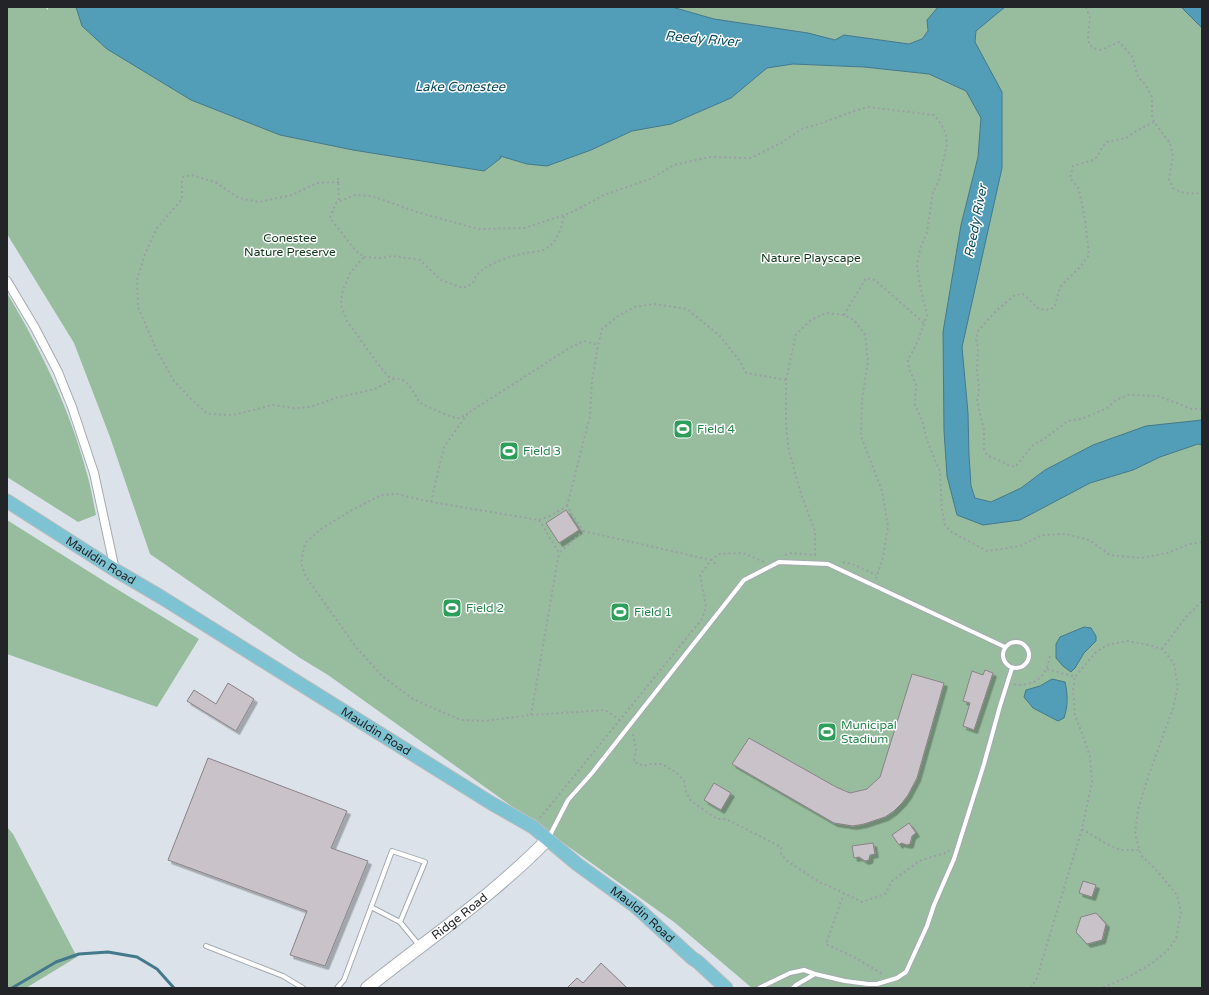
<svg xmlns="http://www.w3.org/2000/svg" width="1209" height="995" font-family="'Varela Round',sans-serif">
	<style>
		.green { fill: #98bd9e }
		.water { fill: #529db7; stroke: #44798c }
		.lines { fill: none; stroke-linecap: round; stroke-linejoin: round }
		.stream { stroke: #44798c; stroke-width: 3 }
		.building { fill: #cac2c9; stroke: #898288; filter: url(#shadow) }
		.lane-casing { stroke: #a4aab1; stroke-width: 6 }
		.street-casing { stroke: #a4aab1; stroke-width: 10 }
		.secondary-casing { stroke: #a4aab1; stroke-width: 14 }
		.primary-casing { stroke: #bdbdbe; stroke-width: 15 }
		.path { stroke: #9a9fa5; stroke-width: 2; stroke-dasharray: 2 3; stroke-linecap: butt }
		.lane { stroke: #fff; stroke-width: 4 }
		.street { stroke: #fff; stroke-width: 8 }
		.secondary { stroke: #fff; stroke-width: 12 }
		.primary { stroke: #7dc3d3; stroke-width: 13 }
		.labels { text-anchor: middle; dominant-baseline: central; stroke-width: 3; stroke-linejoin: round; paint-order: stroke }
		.park-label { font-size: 12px; fill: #0f381b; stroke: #fff }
		.leisure-label { font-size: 12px; fill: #27864d; stroke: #fff; text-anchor: start }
		.street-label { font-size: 12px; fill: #222427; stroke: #fff }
		.water-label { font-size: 13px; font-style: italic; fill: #074b5d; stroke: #fff }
	</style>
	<defs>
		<filter id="shadow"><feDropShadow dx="3.5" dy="3.5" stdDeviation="0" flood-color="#0004"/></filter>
	</defs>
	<rect width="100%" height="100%" fill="#dce2ea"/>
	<path class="green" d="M 7,7 L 45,7 L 48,10 L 48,7 L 1202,7 L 1202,988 L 752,988 L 674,922 L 328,675 L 300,658 L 150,554 L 110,437 L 74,343 L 7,234 Z
		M 7,293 C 41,350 70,409 87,474 C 91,487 93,501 96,515 L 78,522 L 7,477 Z
		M 7,520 L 107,583 L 199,639 L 157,707 L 7,654 Z
		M 7,827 L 13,834 L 77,957 L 26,988 L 7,988 Z"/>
	<path class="water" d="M 76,7 L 672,7 L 714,19 L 808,33 L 835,40 L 844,35 L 909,44 L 922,39 L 928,31 L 927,20 L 938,7 L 1005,7 L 976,31 L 975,42 L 1002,92 L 1002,168 L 962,347 L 968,413 L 969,455 L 971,486 L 975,498 L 991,502 L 1021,488 L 1045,470 L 1093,445 L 1146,426 L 1202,420 L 1202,445 L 1198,444 L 1160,457 L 1133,470 L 1090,483 L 1020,520 L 983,525 L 957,515 L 947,476 L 944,431 L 943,332 L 961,225 L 978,157 L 981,118 L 966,91 L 929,74 L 864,67 L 793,64 L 767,68 L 731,98 L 671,124 L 632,131 L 591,150 L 547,166 L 527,164 L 500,156 L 501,158 L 484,171 L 353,150 L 280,135 L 191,100 L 107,49 L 82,26 Z
		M 1181,7 L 1202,7 L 1202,28 Z
		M 1084,627 L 1091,628 L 1096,636 L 1096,641 L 1084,653 L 1075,668 L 1071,672 L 1063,666 L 1056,658 L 1056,644 L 1060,637 Z
		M 1052,679 L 1065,682 C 1068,695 1068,706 1064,718 L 1058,721 L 1033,708 L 1024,697 L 1026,690 L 1040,686 Z"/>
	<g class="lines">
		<path class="stream" d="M 12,988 L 56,962 L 79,954 L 108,952 L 137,957 L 157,969 L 174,988"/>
	</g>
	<path class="building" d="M 566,510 L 579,530 L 559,543 L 546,523 Z
		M 985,670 L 993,673 L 974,730 L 963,726 L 970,703 L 963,701 L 972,671 L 983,675 Z
		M 912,674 L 944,683 L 917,778 L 908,795 L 902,803 L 894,811 L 885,817 L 864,824 L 853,826 L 834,823 L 732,764 L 749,738 L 836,787 L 850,793 L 867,789 L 880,777 Z
		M 228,683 L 254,699 L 236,731 L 187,701 L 194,690 L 216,704 Z
		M 208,758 L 347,811 L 331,848 L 368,861 L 325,966 L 290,955 L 307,911 L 168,860 Z
		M 714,783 L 731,793 L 721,810 L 704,800 Z
		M 909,823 L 916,833 L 912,836 L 910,844 L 907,845 L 901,843 L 899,845 L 892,835 Z
		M 873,843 L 875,854 L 870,855 L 869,860 L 865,861 L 859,857 L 854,858 L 852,846 Z
		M 1083,881 L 1096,885 L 1092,897 L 1079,893 Z
		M 1096,913 L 1106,924 L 1102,940 L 1087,944 L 1076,932 L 1081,917 Z
		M 601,963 L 627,988 L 567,988 L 577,978 L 583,983 Z"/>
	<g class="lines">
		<g class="lane-casing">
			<path id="lane" d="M1003 655a13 13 0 1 1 26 0a13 13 0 1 1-26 0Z
				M 549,837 L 568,800 L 592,773 L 744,580 L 779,562 L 828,564 L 1005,647
				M 371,907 L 400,922
				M 206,946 L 283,976 L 303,988
				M 337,988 L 344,980 L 392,851 L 425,862 L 400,922 L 419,945
				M 759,988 L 790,973 L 804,970 L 815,974 L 845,981 L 868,984 L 877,984 L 897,978 L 906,972 L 927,926 L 934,905 L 954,859 L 984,764 L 1000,706 L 1012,668
				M 793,988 L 796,985 L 815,974"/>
		</g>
		<g class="street-casing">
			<path id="street" d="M 7,281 L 35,328 L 58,372 L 72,407 L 94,473 L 115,570"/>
		</g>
		<g class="secondary-casing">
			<g id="secondary">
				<path id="s1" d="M 367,988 C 428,939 494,895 548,839"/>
			</g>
		</g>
		<g class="primary-casing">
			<g id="primary">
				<path id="s2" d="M 7,501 L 115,570 L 161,597 L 491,803 L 533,827 L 577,864 L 635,906 L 692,958 L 698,962 L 726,988"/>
			</g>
		</g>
		<path class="path" d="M 1086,7 L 1090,18 L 1088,36 L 1089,44 L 1093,48 L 1101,50 L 1119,42 L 1132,56 L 1138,77 L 1145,84 L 1152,97 L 1152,116 L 1154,122 L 1170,143 L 1173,156 L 1169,179 L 1173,188 C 1183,194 1191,194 1202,193
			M 1154,122 L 1138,130 L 1126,138 L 1107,142 L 1103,146 L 1097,157 L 1093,160 L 1073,166 L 1070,178 L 1079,189 L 1085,220 L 1089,255 L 1079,268 L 1060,287 L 1055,306 L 1050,310 L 1039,309 L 1023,294 L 1015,295 L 997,310 L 978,331 L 976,340 L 978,347 L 977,370 L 979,389 L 977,401 L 984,430 L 984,449 L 987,455 L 1009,465 L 1015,467 L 1033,445 L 1044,439 L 1068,421 L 1081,419 L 1091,415 L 1107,408 L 1116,400 L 1128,395 L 1158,396 L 1192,409 L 1202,409
			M 338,178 L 339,202
			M 339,182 L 317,183 L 292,195 L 259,202 L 239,198 L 215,182 L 191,175 L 183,177 L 182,181 L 182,199 L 157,228 L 145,254 L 137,280 L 138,307 L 156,349 L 174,381 L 192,400 L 208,414 L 233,415 L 273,405 L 294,408 L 311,407 L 335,398 L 375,389 L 396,378
			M 364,257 L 380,258 L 393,256 L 420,260 L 441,280 L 463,288 L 472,284 C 474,281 475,278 476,276 C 485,264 513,255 526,253 C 532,252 540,252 545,249 C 557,243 562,228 564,215
			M 844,315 L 866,278 L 875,280 L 925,324
			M 468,413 C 466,415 462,417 460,418 C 454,420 428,406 420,403 L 409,385 L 403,380 L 389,377 L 378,364 L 347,321 L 341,305 L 342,293 L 350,273 L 364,257 L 355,250 L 330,218 L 336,203 L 355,195 L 372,196 L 417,212 L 478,229 L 525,228 L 570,213 L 604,195 L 650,179 L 674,165 L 710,157 L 751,158 L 781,143 L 802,129 L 822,123 L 854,111 L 868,107 L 934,115 L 941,124 L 946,134 L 947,144 L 939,180 L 933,192 L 927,232 L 920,249 L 917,265 L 920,286 L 927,315 L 917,343 L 908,360 L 909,369 L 916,384 L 915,405 L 922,420 L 927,440 L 940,472 L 942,510 L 945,525 L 950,531 L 987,551 L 1020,546 L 1042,535 L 1066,534 L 1089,540 L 1110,555 L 1141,558 L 1167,553 L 1190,544 L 1202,542
			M 431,502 L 444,447 L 468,413 L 571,347 L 584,341 L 598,345 L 602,329 L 618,316 L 635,307 L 655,304 L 687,309 L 719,335 L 739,360 L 746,373 L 786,380
			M 567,506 L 590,416 L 592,381 L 598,345
			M 539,520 L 559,553 L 583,531 L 567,506 L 550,516 L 539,520 L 431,502 L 397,494 L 381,495 L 352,510 L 321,529 L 305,543 L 301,563 L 306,577 L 356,647 L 382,676 L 413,699 L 461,720 L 484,721 L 531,715 L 605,710 L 623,722
			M 583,531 L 711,560 L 718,566
			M 785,555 L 792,553 L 815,555 L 815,531 L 801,494 L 789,451 L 786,425 L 786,380 L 796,334 L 811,320 L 826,313 L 844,315 L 854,320 L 865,335 L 868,361 L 862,400 L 861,436 L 882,491 L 888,526 L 883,557 L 876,579
			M 843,562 L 855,565 L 876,575
			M 1162,649 L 1186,617 L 1202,601
			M 1047,669 L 1075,677 L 1096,652 L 1107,645 L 1127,641 L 1149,645 L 1162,649 L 1166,653 L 1174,664 L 1178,687 L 1173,708 L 1148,777 L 1138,810 L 1135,834 L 1141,855 L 1159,873 L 1177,895 L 1181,912 L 1176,939 L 1167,951 L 1151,964 L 1128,977 L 1102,988
			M 1014,684 C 1018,686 1022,685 1026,684 C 1042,682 1048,669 1050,655
			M 531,715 L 559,553
			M 633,734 L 636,749 L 634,762 L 644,766 L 651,764 L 662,764 L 677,773 L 684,781 L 686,792 L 691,801 L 717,819 L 726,819 L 781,847 L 781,854 L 786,860 L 819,882 L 831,887 L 862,902 L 885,894 L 892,881 L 919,861 L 948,852 L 949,850
			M 540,818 L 702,619 L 706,607 L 700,575 L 711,560 L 719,554 L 743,553 L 764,562
			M 1082,829 L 1105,843 L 1120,850 L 1139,850
			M 844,893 L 826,944 L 854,957 L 884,975
			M 1031,988 L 1037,978 L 1047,944 L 1082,829 L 1092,782 L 1090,757 L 1084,739 L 1075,715 L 1073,690 L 1075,677"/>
		<use href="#lane" class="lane"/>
		<use href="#street" class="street"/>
		<use href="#secondary" class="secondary"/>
		<use href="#primary" class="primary"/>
	</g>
	<defs>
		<g id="stadium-square" transform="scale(1)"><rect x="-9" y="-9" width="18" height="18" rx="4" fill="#2e9e5b" stroke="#fff"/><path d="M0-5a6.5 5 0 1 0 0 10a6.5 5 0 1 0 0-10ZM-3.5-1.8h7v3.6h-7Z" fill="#fff"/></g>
	</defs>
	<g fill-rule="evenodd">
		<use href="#stadium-square" x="683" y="429"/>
		<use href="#stadium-square" x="509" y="451"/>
		<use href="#stadium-square" x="452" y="608"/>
		<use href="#stadium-square" x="620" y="612"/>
		<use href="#stadium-square" x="827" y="732"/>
	</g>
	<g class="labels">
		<g class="park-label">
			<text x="290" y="238">Conestee<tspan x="290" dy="14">Nature Preserve</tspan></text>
			<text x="811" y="258">Nature Playscape</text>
		</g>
		<g class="leisure-label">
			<text x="697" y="429">Field 4</text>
			<text x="523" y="451">Field 3</text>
			<text x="466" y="608">Field 2</text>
			<text x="634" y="612">Field 1</text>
			<text x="841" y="725">Municipal<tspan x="841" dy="14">Stadium</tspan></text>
		</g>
		<g class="street-label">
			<text stroke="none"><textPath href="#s2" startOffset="111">Mauldin Road</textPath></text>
			<text stroke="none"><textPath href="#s2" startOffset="435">Mauldin Road</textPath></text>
			<text stroke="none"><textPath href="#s2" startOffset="759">Mauldin Road</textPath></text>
			<text stroke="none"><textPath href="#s1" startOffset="117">Ridge Road</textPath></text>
		</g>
		<g class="water-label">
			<text transform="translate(702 39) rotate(5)">Reedy River</text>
			<text x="460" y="87">Lake Conestee</text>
			<text transform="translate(976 221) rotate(-79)">Reedy River</text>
		</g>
	</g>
	<rect width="1209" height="995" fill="none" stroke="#222427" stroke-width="16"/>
</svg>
